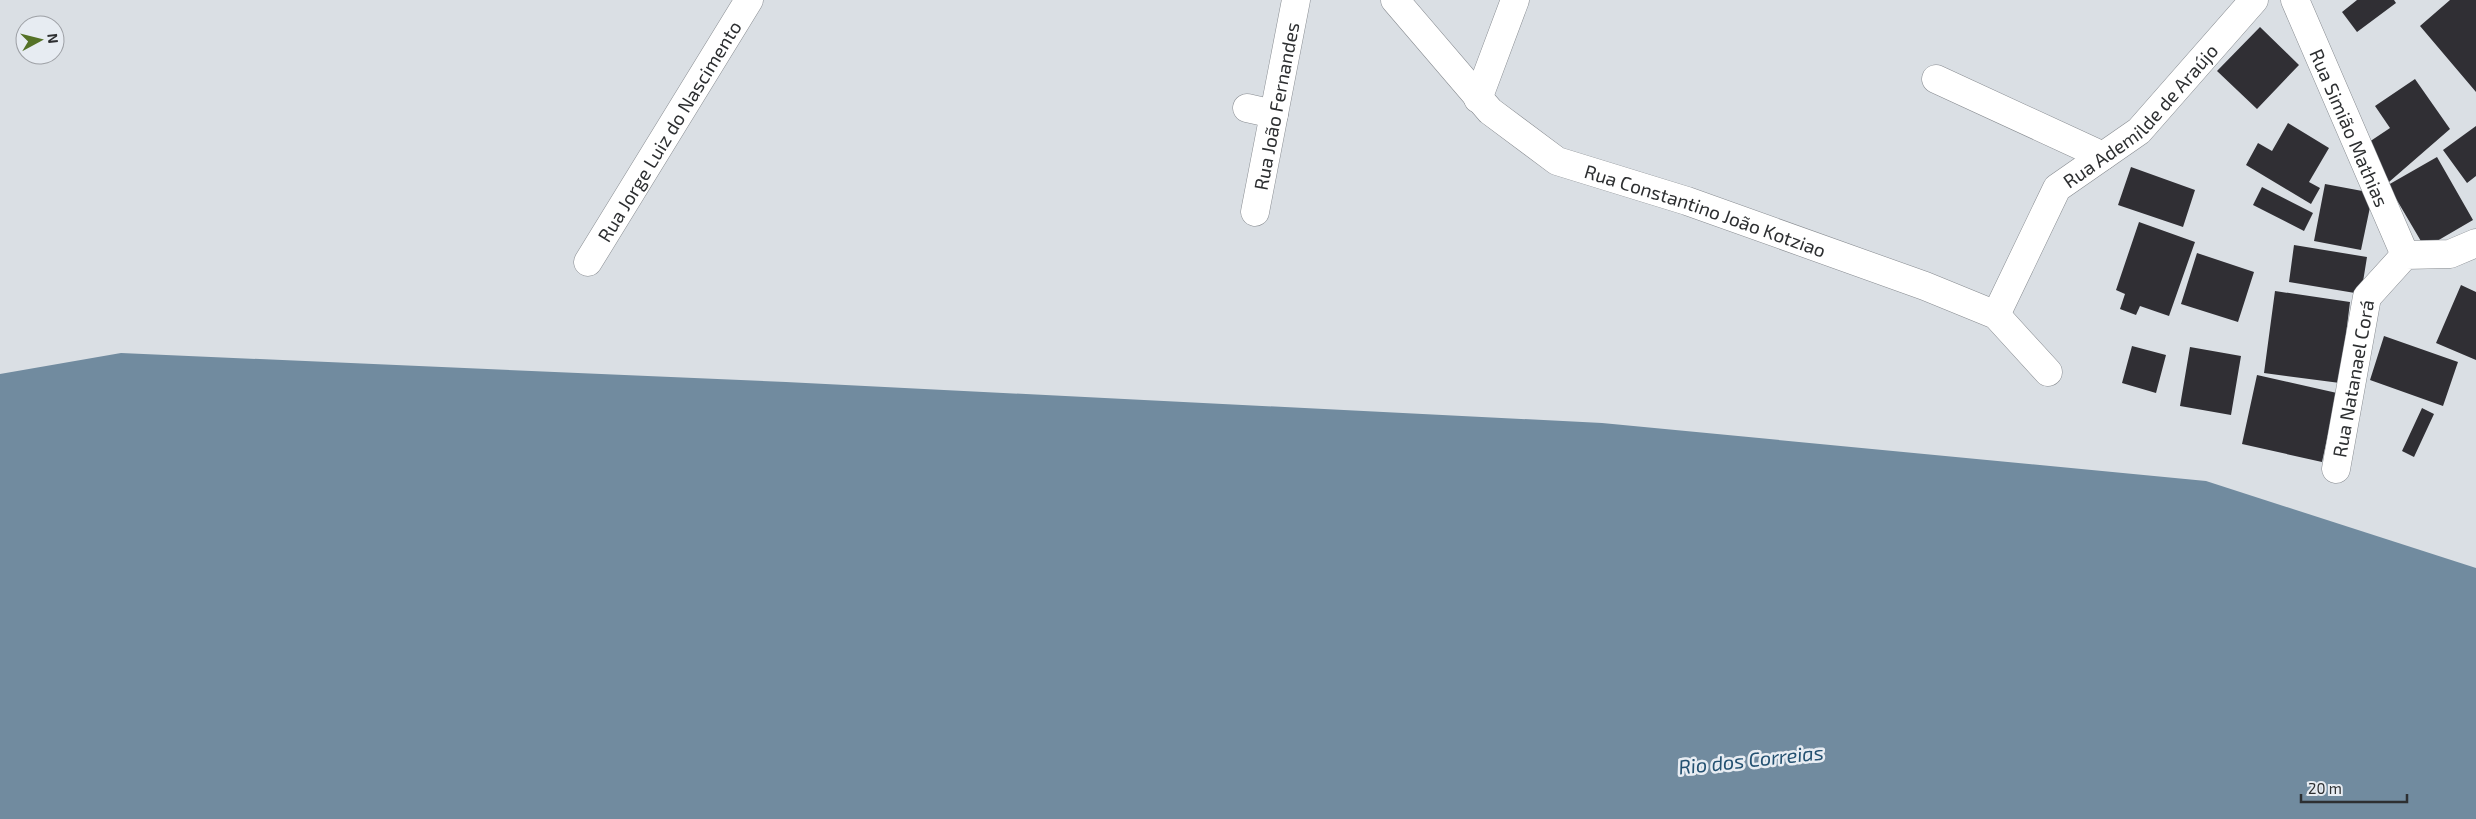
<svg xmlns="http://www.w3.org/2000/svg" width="2476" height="819" font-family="'Exo 2',sans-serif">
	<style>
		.water { fill: #718b9f }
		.building { fill: #302f34 }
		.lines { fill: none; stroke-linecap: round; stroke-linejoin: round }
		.minor-casing { stroke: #878b90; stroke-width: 29 }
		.minor { stroke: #fff; stroke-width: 28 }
		.labels { text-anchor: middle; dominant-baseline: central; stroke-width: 5; stroke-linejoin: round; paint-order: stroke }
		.street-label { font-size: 19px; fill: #2d2f31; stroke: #e7ecf2 }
		.water-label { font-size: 20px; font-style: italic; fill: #235171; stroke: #e7ecf2 }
	</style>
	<rect width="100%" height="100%" fill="#dadfe4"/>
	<path class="water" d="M 121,353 L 786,382 L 1602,423 L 2206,481 L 2476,568 L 2476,819 L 0,819 L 0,374 Z"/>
	<path class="building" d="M 2357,0 L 2394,0 L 2396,3 L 2357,32 L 2342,12 Z
		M 2450,0 L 2476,0 L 2476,92 L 2420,26 Z
		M 2260,27 L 2299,65 L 2257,109 L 2217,71 Z
		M 2415,79 L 2450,129 L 2389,182 L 2369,142 L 2390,128 L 2375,106 Z
		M 2288,123 L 2329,148 L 2309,182 L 2320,188 L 2311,204 L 2246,165 L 2258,143 L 2272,151 Z
		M 2476,126 L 2476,176 L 2467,183 L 2443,150 Z
		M 2437,157 L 2473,220 L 2425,248 L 2388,185 Z
		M 2131,167 L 2195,190 L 2183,227 L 2118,205 Z
		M 2325,184 L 2373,193 L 2361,250 L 2314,241 Z
		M 2262,187 L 2313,213 L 2304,231 L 2253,205 Z
		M 2139,222 L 2195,242 L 2169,316 L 2140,306 L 2136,315 L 2120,309 L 2125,294 L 2116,290 Z
		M 2294,245 L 2367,257 L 2361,294 L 2289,282 Z
		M 2197,253 L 2254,272 L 2238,322 L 2181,304 Z
		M 2461,285 L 2476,292 L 2476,360 L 2436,343 Z
		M 2275,291 L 2350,302 L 2340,383 L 2264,373 Z
		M 2384,336 L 2458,362 L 2443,406 L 2370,380 Z
		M 2132,346 L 2166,355 L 2156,393 L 2122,383 Z
		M 2190,347 L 2241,356 L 2231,415 L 2180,406 Z
		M 2257,375 L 2337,393 L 2322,462 L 2242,444 Z
		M 2422,408 L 2434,414 L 2414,457 L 2402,451 Z"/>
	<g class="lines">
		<g class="minor-casing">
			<g id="minor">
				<path id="s1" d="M 1395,0 L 1490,111 L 1557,161 L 1687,201 L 1925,286 L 1996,315 L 2048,372"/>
				<path id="s2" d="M 2295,0 L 2405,255"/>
				<path d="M 1936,79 L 2103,156"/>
				<path d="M 1478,99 L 1515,0"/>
				<path d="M 1247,108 L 1274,114"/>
				<path id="s3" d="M 1255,212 L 1296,0"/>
				<path id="s4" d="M 588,262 L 749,0"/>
				<path id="s5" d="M 1996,315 L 2057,188 L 2139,131 L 2254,0"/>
				<path id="s6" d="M 2336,469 L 2367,297 L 2405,255 L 2450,254 L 2476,243"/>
			</g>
		</g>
		<use href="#minor" class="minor"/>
	</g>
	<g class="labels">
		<g class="street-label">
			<text stroke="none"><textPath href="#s3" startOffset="108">Rua João Fernandes</textPath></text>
			<text stroke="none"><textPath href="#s5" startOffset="252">Rua Ademilde de Araújo</textPath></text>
			<text stroke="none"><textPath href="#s2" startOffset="139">Rua Simião Mathias</textPath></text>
			<text stroke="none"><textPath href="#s4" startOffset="154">Rua Jorge Luiz do Nascimento</textPath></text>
			<text stroke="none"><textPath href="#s1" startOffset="386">Rua Constantino João Kotziao</textPath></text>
			<text stroke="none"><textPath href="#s6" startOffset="92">Rua Natanael Corá</textPath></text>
		</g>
		<g class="water-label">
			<text transform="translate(1751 759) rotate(-6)">Rio dos Correias</text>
		</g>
	</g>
	<g transform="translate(40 40) rotate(83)"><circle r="24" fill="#e7ecf2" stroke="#9da0a5"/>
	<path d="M0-4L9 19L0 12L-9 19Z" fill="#557227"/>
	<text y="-8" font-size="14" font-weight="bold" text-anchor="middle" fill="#2d2f31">N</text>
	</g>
	<path d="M2301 794v8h106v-8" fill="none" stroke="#2d2f31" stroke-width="2.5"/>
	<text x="2308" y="794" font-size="15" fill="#2d2f31" stroke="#e7ecf2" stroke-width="4" paint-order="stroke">20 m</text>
</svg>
